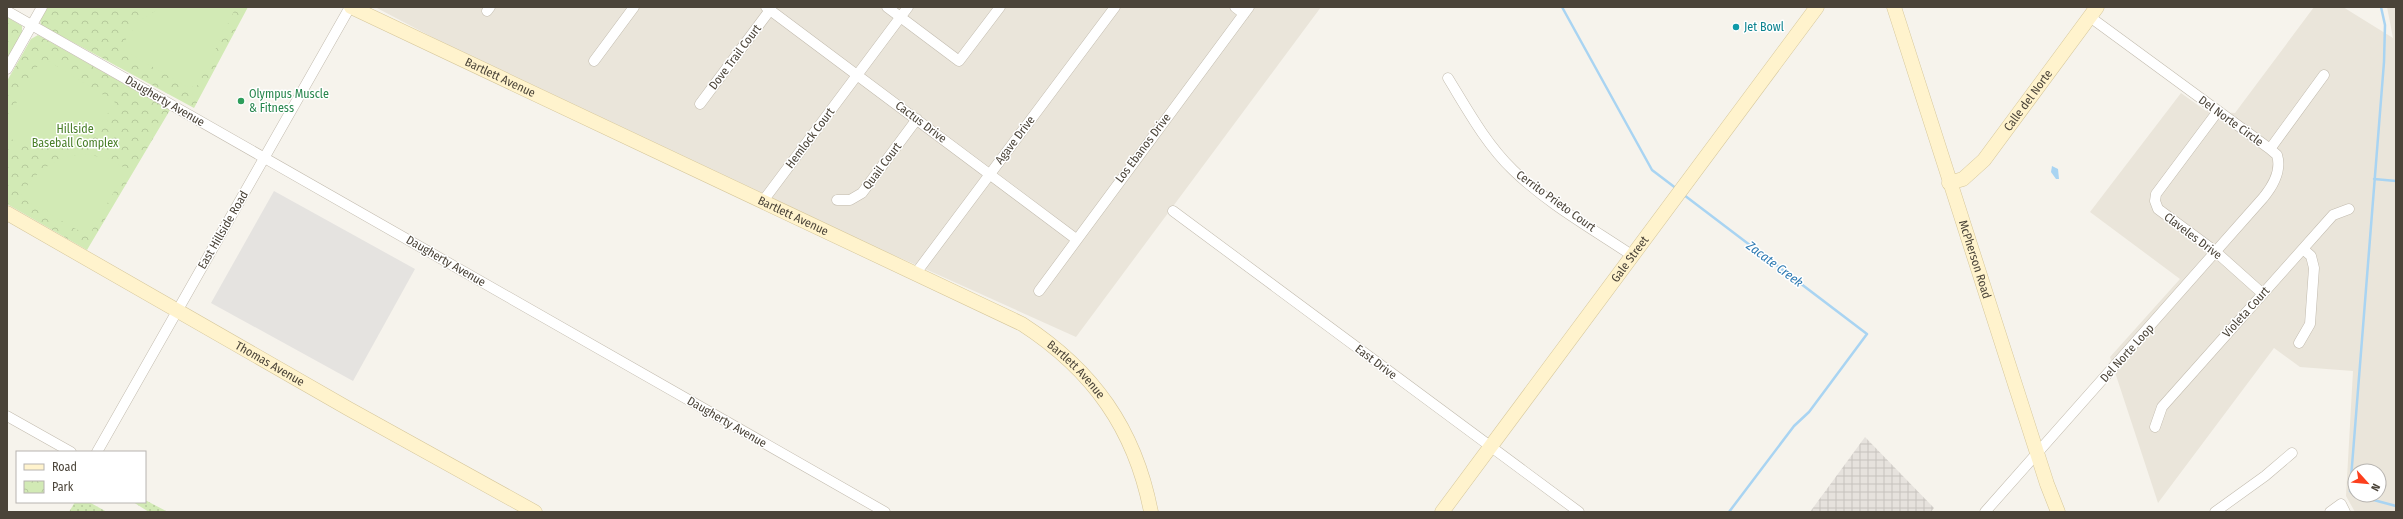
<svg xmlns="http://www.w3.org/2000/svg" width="2403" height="519" font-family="'Fira Sans Condensed',sans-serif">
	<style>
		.residential { fill: #eae5da; fill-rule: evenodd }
		.industrial { fill: url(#industrial-grid) }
		.grass { fill: url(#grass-dots) }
		.park { fill: url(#park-crowns) }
		.garden { fill: #d2eab5 }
		.parking { fill: #e5e3e0 }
		.water { fill: #a9d4f2 }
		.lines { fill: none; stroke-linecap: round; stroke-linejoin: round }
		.stream { stroke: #a9d4f2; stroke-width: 2.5 }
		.street-casing { stroke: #c2bbae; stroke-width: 11 }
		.secondary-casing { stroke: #d6c79b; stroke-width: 15 }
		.street { stroke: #fff; stroke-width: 10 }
		.secondary { stroke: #fff3cd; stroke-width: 14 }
		.culture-dot { fill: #0f9aa8; stroke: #fff; stroke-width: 1.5 }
		.leisure-dot { fill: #2e9e5b; stroke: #fff; stroke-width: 1.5 }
		.labels { text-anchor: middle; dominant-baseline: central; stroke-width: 3; stroke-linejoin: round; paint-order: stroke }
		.culture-label { font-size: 12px; fill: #0d838f; stroke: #fff; text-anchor: start }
		.street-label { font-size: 12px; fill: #4b4439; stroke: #fff }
		.leisure-label { font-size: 12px; fill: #27864d; stroke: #fff; text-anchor: start }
		.park-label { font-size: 12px; fill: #4a7f2a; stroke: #fff }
		.water-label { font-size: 13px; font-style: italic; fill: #2e7ab2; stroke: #fff }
	</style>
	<defs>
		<pattern id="industrial-grid" width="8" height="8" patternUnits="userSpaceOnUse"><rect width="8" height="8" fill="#e6e2dd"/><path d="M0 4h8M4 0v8" fill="none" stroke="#c7c3be"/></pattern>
		<pattern id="grass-dots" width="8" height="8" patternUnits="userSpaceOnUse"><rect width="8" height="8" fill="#d2eab5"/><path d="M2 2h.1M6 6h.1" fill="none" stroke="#b6ca9c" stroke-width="1.8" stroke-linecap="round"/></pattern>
		<pattern id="park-crowns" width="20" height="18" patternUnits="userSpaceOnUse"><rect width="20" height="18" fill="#d2eab5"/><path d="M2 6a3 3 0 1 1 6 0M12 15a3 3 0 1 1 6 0" fill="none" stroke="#b6ca9c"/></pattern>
	</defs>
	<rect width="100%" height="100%" fill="#f6f3ec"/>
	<path class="residential" d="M 375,7 L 1321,7 L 1076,337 L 912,263 L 758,198 L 567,108 Z
		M 2314,7 L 2343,7 L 2393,38 L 2387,7 L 2396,7 L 2396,512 L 2355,512 L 2346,496 L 2353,371 L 2300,367 L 2274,348 L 2158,503 L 2110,357 L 2180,279 L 2090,212 L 2181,93 L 2206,111 L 2235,113 ZM 2355,471 L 2379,471 L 2379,495 L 2355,495 Z"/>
	<path class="industrial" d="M 1865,437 L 1934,508 L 1931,512 L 1810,512 Z"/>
	<path class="grass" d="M 145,500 L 168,512 L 149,512 L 133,502 L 145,502 Z
		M 75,502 L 89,502 L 107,512 L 69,512 Z"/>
	<path class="park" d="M 47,7 L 248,7 L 194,108 L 41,25 L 40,19 Z
		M 7,17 L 22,26 L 22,34 L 7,61 Z
		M 38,35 L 170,110 L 87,250 L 7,204 L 7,81 L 31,39 Z"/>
	<path class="garden" d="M 161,7 L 236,7 L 198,85 L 189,88 L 120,48 L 138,22 Z
		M 47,60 L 115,102 C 94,142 47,159 7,137 L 7,119 L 40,62 Z
		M 83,154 L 107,158 L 127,169 L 91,232 L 83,233 L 20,197 C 34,172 54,157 83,154 Z"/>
	<path class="parking" d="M 274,191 L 415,269 L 353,381 L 211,303 Z"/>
	<path class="water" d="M 2052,166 L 2058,169 L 2059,179 L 2056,179 L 2051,172 Z"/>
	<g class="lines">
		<path class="stream" d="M 1562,7 L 1652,170 L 1677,189
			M 2374,179 L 2396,181
			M 1684,195 L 1867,334 L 1809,412 L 1794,426 L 1729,512
			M 2355,495 L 2350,491 L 2384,62 L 2385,25 L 2381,7
			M 2355,495 L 2396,506"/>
		<g class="street-casing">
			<path id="street" d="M 766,7 L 1076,239
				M 887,7 L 959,61 L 1000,7
				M 1235,7 L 1244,14
				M 7,11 L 885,512
				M 487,11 L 490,7
				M 594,61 L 634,7
				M 7,69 L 42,7
				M 1448,78 C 1467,109 1486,144 1513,170 C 1548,204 1593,229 1633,256
				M 700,104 L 770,10
				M 2218,111 L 2156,194 L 2155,201 L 2158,209 L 2216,252 L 2263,294
				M 2270,149 L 2324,75
				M 837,200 L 850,200 L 862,193 L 917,119
				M 763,201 L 908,7
				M 1173,211 L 1579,512
				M 916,273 L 1115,7
				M 1039,291 L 1249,7
				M 2299,343 L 2310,324 L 2314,268 L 2311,256 L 2303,249
				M 7,416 L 71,452
				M 2155,427 L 2162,407 L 2333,215 L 2349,209
				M 97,452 L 350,7
				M 1985,512 L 2263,198 C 2273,186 2282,171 2277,155 L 2270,149 L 2090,17
				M 2215,512 L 2265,476 L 2292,453
				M 2330,512 L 2341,504 L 2345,512"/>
		</g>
		<g class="secondary-casing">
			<g id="secondary">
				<path id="s1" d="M 351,7 L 1022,324 C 1093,370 1135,429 1151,512"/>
				<path id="s2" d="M 1894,7 L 2047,484 L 2058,512"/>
				<path id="s3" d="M 1949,183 L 1963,179 L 1984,160 L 2097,7"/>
				<path id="s4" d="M 7,213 L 349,409 L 535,512"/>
				<path id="s5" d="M 1442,512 L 1817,7"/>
			</g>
		</g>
		<use href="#street" class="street"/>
		<use href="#secondary" class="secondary"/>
	</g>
	<circle class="culture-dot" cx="1736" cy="27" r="4"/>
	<circle class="leisure-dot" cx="241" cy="101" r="4"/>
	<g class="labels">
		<g class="culture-label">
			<text x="1744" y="27">Jet Bowl</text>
		</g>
		<g class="street-label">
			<text transform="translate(735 57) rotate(-53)">Dove Trail Court</text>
			<text stroke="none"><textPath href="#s1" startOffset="165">Bartlett Avenue</textPath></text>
			<text transform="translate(165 101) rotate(30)">Daugherty Avenue</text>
			<text stroke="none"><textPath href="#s3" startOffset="117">Calle del Norte</textPath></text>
			<text transform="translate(2231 121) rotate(36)">Del Norte Circle</text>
			<text transform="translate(921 122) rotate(37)">Cactus Drive</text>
			<text transform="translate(810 138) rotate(-53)">Hemlock Court</text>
			<text transform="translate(1015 140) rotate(-53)">Agave Drive</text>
			<text transform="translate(1143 148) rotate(-53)">Los Ebanos Drive</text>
			<text transform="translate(882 166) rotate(-53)">Quail Court</text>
			<text transform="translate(1556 201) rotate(36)">Cerrito Prieto Court</text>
			<text stroke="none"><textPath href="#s1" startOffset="489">Bartlett Avenue</textPath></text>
			<text transform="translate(223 230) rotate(-60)">East Hillside Road</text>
			<text transform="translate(2193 236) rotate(37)">Claveles Drive</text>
			<text stroke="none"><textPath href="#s5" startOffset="315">Gale Street</textPath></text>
			<text stroke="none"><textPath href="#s2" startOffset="265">McPherson Road</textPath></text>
			<text transform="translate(446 261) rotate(30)">Daugherty Avenue</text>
			<text transform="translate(2246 312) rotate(-48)">Violeta Court</text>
			<text transform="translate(2127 353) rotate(-48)">Del Norte Loop</text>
			<text transform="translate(1376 362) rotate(37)">East Drive</text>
			<text stroke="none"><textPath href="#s4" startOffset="303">Thomas Avenue</textPath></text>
			<text stroke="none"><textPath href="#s1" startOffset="813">Bartlett Avenue</textPath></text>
			<text transform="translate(727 422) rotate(30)">Daugherty Avenue</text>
		</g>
		<g class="leisure-label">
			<text x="249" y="94">Olympus Muscle<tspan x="249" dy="14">&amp; Fitness</tspan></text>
		</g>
		<g class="park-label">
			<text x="75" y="129">Hillside<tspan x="75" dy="14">Baseball Complex</tspan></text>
		</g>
		<g class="water-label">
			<text transform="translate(1775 264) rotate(37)">Zacate Creek</text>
		</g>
	</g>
	<rect width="2403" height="519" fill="none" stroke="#4b4439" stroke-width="16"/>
	<rect x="16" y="451" width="130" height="52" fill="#ffffff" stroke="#b7b4b0"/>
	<rect x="24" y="464" width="20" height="6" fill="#fff3cd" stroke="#b7b4b0"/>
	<text x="52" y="471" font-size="12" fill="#4b4439">Road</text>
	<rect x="24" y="481" width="20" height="12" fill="url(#park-crowns)" stroke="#b7b4b0"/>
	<text x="52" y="491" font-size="12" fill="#4b4439">Park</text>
	<g transform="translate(2367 483) rotate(117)"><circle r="19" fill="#ffffff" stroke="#b7b4b0"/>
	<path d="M0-3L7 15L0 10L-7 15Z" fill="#fc3f1d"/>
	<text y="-6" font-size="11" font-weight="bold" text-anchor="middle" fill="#4b4439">N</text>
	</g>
</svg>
